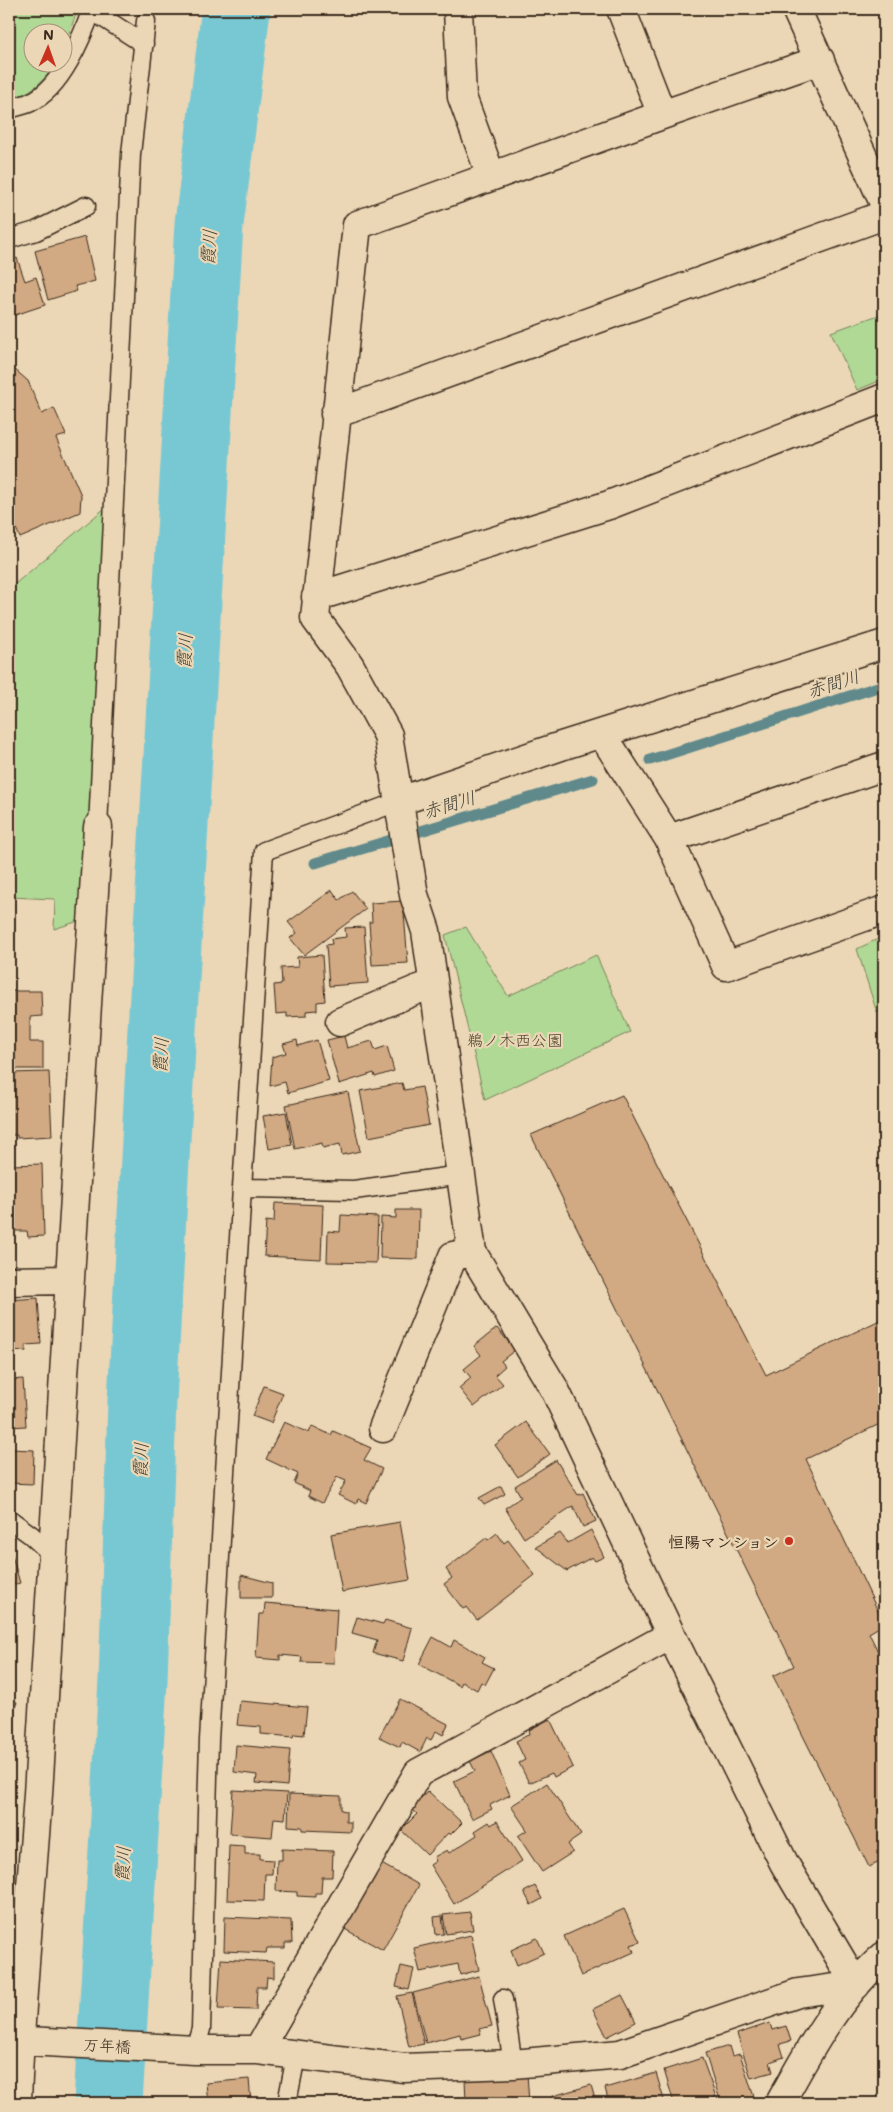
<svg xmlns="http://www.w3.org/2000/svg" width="893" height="2112" font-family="Mali,'Klee One',sans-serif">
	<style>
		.green { fill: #b0d995; stroke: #76825a }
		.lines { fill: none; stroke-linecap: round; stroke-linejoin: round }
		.stream { stroke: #60898b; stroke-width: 11 }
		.river { stroke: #78c8d4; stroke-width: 69 }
		.building { fill: #d1a982; stroke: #3b2a1e }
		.service-casing { stroke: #3b2a1e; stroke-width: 21 }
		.minor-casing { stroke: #3b2a1e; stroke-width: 31 }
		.service { stroke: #ebd7b5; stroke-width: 18 }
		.minor { stroke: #ebd7b5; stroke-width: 28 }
		.poi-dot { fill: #c8321e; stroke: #ebd7b5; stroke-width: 2 }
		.labels { text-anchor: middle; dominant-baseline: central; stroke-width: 4.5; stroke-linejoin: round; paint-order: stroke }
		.park-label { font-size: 16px; fill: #4d4430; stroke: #ebd7b5 }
		.poi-label { font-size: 16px; font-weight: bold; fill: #3b2a1e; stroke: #ebd7b5; text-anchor: end }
		.street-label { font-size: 16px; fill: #3b2a1e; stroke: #ebd7b5 }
		.water-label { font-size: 18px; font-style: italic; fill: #444239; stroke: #ebd7b5 }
	</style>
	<rect width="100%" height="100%" fill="#ebd7b5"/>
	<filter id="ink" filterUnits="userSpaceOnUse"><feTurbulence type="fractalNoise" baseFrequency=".02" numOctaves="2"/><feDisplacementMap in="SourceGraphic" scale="10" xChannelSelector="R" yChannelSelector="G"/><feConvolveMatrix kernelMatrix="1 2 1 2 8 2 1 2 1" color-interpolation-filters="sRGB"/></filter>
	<g filter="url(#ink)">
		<path class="green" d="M 9,9 L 78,9 L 63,49 L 62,32 L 32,32 L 32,62 L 55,63 C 44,83 30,93 9,100 Z
			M 884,313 L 884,379 L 857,390 L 831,332 Z
			M 105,508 L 88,843 L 82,920 L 54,929 L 55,899 L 9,897 L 9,589 Z
			M 466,927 L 508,996 L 596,955 L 630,1032 L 485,1100 L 445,935 Z
			M 884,936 L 884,1006 L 877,1013 L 857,949 Z"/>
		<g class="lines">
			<path class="stream" d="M 650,760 L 884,685
				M 315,863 L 593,779"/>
			<path class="river" d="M 108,2103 L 133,1681 L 142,1401 L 161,1047 L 209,224 L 236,9"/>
		</g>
		<path class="building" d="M 85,237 L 95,281 L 75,286 L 77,291 L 48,300 L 35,251 Z
			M 17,258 L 25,281 L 36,277 L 45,305 L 9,317 L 9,261 Z
			M 13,368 L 28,381 L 42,414 L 54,408 L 66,435 L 56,438 L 81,495 L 80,512 L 20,538 L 9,511 L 9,370 Z
			M 332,890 L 339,900 L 352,891 L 366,909 L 304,955 L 290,938 L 297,933 L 288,922 Z
			M 403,901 L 408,963 L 372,965 L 369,922 L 372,922 L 371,903 Z
			M 364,927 L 368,983 L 329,986 L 326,945 L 332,944 L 331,939 L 346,937 L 345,928 Z
			M 322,955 L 325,1001 L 317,1002 L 317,1010 L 306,1011 L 306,1016 L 287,1017 L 287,1013 L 276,1014 L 274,985 L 282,984 L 281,968 L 298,967 L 297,957 Z
			M 9,991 L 41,991 L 42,1016 L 30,1017 L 30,1042 L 43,1042 L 43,1069 L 9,1069 Z
			M 344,1036 L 347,1048 L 372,1041 L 375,1050 L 387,1046 L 394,1071 L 375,1077 L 374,1073 L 339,1084 L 327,1040 Z
			M 297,1040 L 298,1046 L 317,1040 L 329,1081 L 288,1093 L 285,1082 L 270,1086 L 272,1057 L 286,1053 L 283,1044 Z
			M 49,1072 L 52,1136 L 17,1138 L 17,1135 L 9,1135 L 9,1073 Z
			M 402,1083 L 404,1090 L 422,1087 L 429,1125 L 369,1137 L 360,1091 Z
			M 348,1092 L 360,1151 L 342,1155 L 340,1144 L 323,1148 L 322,1143 L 295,1149 L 286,1105 Z
			M 622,1095 L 766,1375 L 884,1318 L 884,1422 L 806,1459 L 884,1624 L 869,1633 L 884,1664 L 884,1860 L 869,1867 L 773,1676 L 794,1666 L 531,1135 Z
			M 286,1112 L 292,1145 L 269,1149 L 263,1116 Z
			M 42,1164 L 44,1236 L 28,1237 L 27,1231 L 9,1231 L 9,1165 Z
			M 275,1203 L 323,1205 L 321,1259 L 264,1256 L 266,1221 L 274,1222 Z
			M 396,1210 L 419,1210 L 418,1259 L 380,1258 L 381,1217 L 396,1218 Z
			M 341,1215 L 378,1217 L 376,1263 L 327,1262 L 328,1231 L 340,1232 Z
			M 38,1298 L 41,1344 L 26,1345 L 26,1351 L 9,1352 L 9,1300 Z
			M 497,1328 L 515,1350 L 501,1361 L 505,1366 L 495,1375 L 503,1384 L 474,1407 L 459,1388 L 471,1378 L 464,1369 L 481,1355 L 474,1346 Z
			M 23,1379 L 26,1426 L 9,1427 L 9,1380 Z
			M 264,1386 L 283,1393 L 271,1423 L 252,1416 Z
			M 284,1422 L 309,1433 L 312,1426 L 331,1435 L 333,1431 L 371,1448 L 364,1460 L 382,1469 L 366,1503 L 358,1499 L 356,1504 L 338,1495 L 346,1481 L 337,1477 L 322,1503 L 308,1496 L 310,1491 L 294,1483 L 298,1474 L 266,1459 Z
			M 526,1422 L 550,1454 L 518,1477 L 495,1445 Z
			M 9,1449 L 34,1450 L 33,1484 L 9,1483 Z
			M 556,1460 L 578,1495 L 583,1493 L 596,1521 L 583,1527 L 573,1506 L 524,1538 L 505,1508 L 521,1497 L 515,1486 Z
			M 501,1486 L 505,1494 L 484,1505 L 479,1498 Z
			M 400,1522 L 410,1580 L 342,1592 L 331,1534 Z
			M 591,1530 L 604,1557 L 595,1561 L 592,1557 L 567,1571 L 536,1547 L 560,1533 L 568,1543 Z
			M 497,1533 L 504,1543 L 508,1540 L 535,1575 L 477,1620 L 467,1607 L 463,1609 L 444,1584 L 452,1578 L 446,1569 L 486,1538 L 488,1540 Z
			M 9,1545 L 20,1583 L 9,1586 Z
			M 241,1575 L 272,1583 L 272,1598 L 241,1598 Z
			M 265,1603 L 337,1609 L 334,1663 L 301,1662 L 302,1657 L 280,1655 L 280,1660 L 256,1658 L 259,1614 L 264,1614 Z
			M 357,1617 L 383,1624 L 385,1620 L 412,1628 L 403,1661 L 373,1653 L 377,1640 L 352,1633 Z
			M 433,1637 L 451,1647 L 454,1640 L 485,1657 L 482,1662 L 494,1668 L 485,1685 L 481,1682 L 477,1690 L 462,1682 L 460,1686 L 419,1664 Z
			M 400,1699 L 448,1724 L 443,1735 L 436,1731 L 431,1740 L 427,1738 L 420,1752 L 402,1742 L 400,1747 L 379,1737 Z
			M 9,1700 L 17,1702 L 11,1723 L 16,1724 L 9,1747 Z
			M 240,1701 L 307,1707 L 304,1735 L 294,1734 L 293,1737 L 261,1734 L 261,1727 L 237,1725 Z
			M 550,1719 L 573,1767 L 554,1777 L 552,1773 L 529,1783 L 519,1763 L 525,1760 L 516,1741 L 530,1734 L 529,1730 Z
			M 236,1745 L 290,1750 L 287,1786 L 256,1783 L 257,1775 L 234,1772 Z
			M 491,1751 L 510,1795 L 490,1805 L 492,1809 L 472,1819 L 454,1781 L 475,1771 L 470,1761 Z
			M 547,1783 L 581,1835 L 568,1844 L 573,1852 L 542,1872 L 518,1836 L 527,1830 L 511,1806 Z
			M 233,1790 L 287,1793 L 285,1819 L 274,1818 L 272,1837 L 230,1834 Z
			M 428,1791 L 462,1823 L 450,1835 L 448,1833 L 427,1855 L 401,1830 L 417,1814 L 411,1808 Z
			M 289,1794 L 341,1796 L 341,1810 L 346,1811 L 346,1822 L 351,1822 L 351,1832 L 302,1830 L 302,1827 L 288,1826 Z
			M 497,1821 L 522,1861 L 454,1904 L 430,1865 L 436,1861 L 434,1857 L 447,1850 L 449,1853 L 477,1835 L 475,1831 L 489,1822 L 491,1825 Z
			M 229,1845 L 245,1846 L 245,1854 L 260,1854 L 260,1859 L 273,1860 L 272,1874 L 265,1874 L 264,1901 L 227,1900 Z
			M 282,1849 L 333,1851 L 332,1877 L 322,1877 L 321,1893 L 315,1893 L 315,1897 L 297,1896 L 297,1892 L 276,1891 L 277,1860 L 282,1860 Z
			M 378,1862 L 419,1885 L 383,1950 L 341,1927 Z
			M 535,1886 L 542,1899 L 531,1905 L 524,1892 Z
			M 624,1909 L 640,1942 L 631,1945 L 634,1952 L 581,1976 L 564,1936 Z
			M 470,1912 L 473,1930 L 446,1934 L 443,1915 Z
			M 442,1916 L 444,1934 L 436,1935 L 434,1917 Z
			M 225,1917 L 291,1920 L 292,1943 L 285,1943 L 285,1948 L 267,1948 L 266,1953 L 224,1951 Z
			M 471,1935 L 479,1970 L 460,1975 L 458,1964 L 420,1972 L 414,1948 Z
			M 537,1938 L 544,1953 L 517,1965 L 511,1950 Z
			M 221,1959 L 274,1962 L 274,1978 L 267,1977 L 266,1987 L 257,1987 L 256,2010 L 218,2009 Z
			M 401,1966 L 414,1969 L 409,1990 L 396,1987 Z
			M 479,1976 L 492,2026 L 479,2029 L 481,2034 L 461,2039 L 460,2034 L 426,2043 L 413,1993 Z
			M 412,1993 L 424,2044 L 409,2047 L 397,1996 Z
			M 622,1995 L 636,2022 L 607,2037 L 593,2009 Z
			M 770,2023 L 772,2030 L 786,2026 L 791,2041 L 780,2044 L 784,2057 L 770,2062 L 773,2072 L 751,2078 L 737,2034 Z
			M 729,2046 L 732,2056 L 740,2054 L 756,2103 L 721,2103 L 705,2053 Z
			M 702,2058 L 716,2097 L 697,2103 L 674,2103 L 664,2070 Z
			M 656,2073 L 665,2103 L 609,2103 L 605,2088 Z
			M 527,2074 L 529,2103 L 466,2103 L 465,2078 Z
			M 249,2079 L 251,2103 L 208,2103 L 206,2083 Z
			M 591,2085 L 596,2103 L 555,2103 L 553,2096 Z
			M 460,2100 L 461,2103 L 435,2103 Z"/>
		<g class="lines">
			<g class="service-casing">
				<path id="service" d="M 91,10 L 144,44
					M 9,109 C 16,107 24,105 31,102 C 61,88 82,38 92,9
					M 9,239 L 36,231 L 86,206
					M 98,827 L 131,154 L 146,21
					M 242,1188 L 354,1190 L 461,1175
					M 9,1519 L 31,1535 L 53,1555
					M 503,1999 L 513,2064
					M 195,2050 L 201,2029 L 209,1740 L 242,1188 L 264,851 L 400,801
					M 287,2103 L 296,2056"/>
			</g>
			<g class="minor-casing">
				<path id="minor" d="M 458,9 L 462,97 L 491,176
					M 621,9 L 662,115
					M 796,9 L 884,203
					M 820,60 L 662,115 L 357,225 L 315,618 L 350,666 L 388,735 L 414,895 L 426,931 L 472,1252 L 555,1390 L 671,1635 L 784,1863 L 856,1985
					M 335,414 L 884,215
					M 316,597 L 609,505 L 884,398
					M 602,734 L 669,839 L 726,966 L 884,910
					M 400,801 L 561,746 L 884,644
					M 669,839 L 884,766
					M 340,1022 L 433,983
					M 9,1281 L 68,1280
					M 383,1428 L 453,1256 L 472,1252
					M 9,2040 L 195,2050 L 258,2050 L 404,2068 L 513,2064 L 620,2054 L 798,1993 L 856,1985
					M 258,2050 L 418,1773 L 671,1635
					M 17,2103 C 20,2000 31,1897 38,1794 L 98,827
					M 780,2103 C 809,2050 838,1996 884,1956"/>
			</g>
			<use href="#service" class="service"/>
			<use href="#minor" class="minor"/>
		</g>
	</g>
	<circle class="poi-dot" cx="789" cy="1541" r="5"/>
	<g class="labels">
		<g class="park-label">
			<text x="515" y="1039">鵜ノ木西公園</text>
		</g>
		<g class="poi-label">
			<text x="779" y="1541">恒陽マンション</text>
		</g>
		<g class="street-label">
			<text transform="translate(107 2045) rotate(3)">万年橋</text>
		</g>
		<g class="water-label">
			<text transform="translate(208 247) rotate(-86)">霞川</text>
			<text transform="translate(184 651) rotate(-87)">霞川</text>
			<text transform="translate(833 683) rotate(-18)">赤間川</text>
			<text transform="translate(449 804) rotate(-17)">赤間川</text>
			<text transform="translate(160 1055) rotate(-87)">霞川</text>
			<text transform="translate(140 1460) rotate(-88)">霞川</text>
			<text transform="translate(122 1864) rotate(-87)">霞川</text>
		</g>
	</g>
	<rect width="893" height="2112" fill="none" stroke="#ebd7b5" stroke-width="30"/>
	<rect x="15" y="15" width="863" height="2082" fill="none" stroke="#3b2a1e" stroke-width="2" filter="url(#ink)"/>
	<g transform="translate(48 48) rotate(2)"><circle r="24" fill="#ebd7b5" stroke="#a59279"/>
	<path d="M0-4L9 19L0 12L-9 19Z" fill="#c8321e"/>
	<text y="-8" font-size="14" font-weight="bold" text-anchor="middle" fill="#3b2a1e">N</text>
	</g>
</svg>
